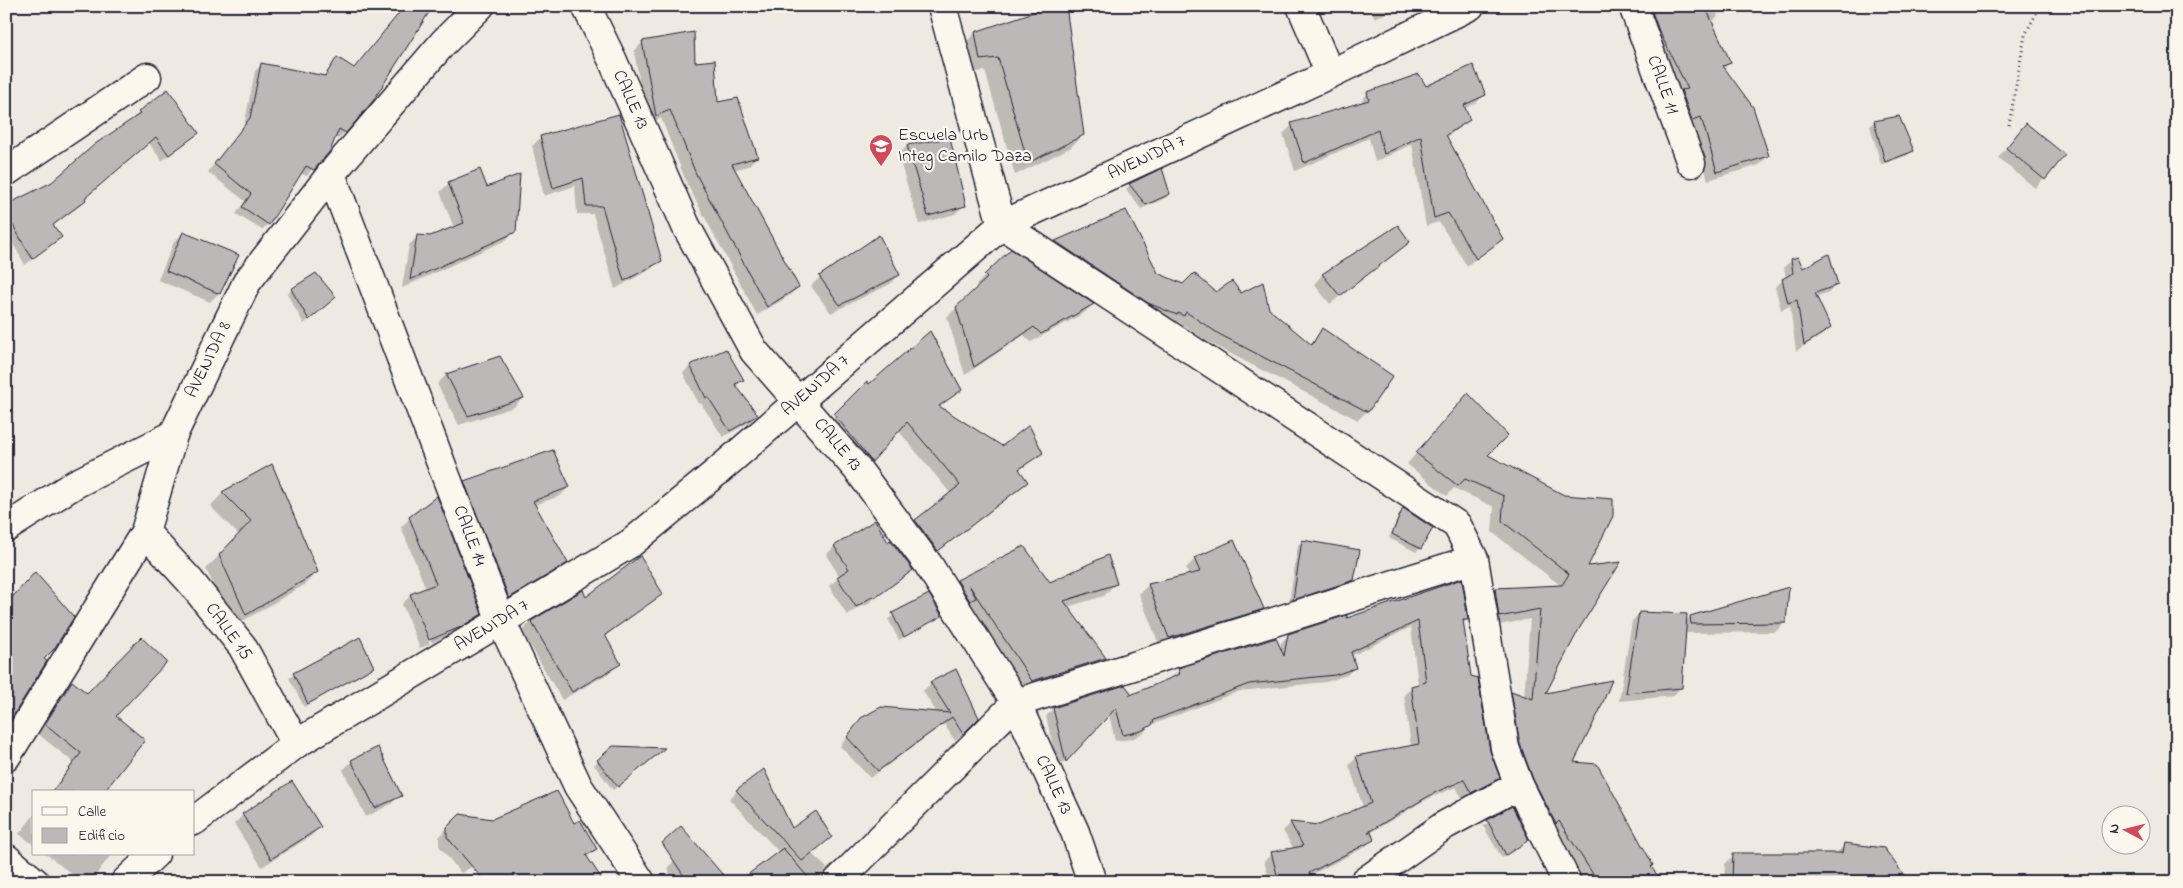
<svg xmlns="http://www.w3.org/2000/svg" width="2183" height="888" font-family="'Indie Flower',sans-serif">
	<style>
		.shadow { fill: #0003 }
		.building { fill: #bcb8b8; stroke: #22223b }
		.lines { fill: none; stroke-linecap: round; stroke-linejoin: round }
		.street-casing { stroke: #22223b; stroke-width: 31 }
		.secondary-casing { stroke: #22223b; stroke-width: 31 }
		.path { stroke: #22223b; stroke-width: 3; stroke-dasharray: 1 4; stroke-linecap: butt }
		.street { stroke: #fbf7ec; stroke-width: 28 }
		.secondary { stroke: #fbf7ec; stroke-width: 28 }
		.labels { text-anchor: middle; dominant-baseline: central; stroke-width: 4.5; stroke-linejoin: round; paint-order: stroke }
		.street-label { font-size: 18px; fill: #22223b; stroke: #fbf7ec }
		.poi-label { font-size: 18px; fill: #22223b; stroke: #fbf7ec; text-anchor: start }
	</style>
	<rect width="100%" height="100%" fill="#eeeae2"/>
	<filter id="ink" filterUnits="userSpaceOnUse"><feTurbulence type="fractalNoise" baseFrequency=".02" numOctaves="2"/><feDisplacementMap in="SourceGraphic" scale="10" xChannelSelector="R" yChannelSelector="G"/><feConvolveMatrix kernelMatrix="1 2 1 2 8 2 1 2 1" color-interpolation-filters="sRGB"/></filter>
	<g filter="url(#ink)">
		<path class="shadow" d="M 1369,6 L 1403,6 L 1375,18 Z
			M 1662,6 L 1715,6 L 1718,16 L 1711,23 L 1729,63 L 1724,68 L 1768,156 L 1759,165 L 1708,180 L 1692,126 L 1683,128 L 1643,20 L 1652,11 Z
			M 975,33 L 1083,135 L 1070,148 L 1015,175 L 985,71 L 967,73 L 962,46 Z
			M 643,42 L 694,64 L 717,104 L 757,157 L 748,166 L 733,170 L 798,287 L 789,296 L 757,315 L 687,184 L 661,118 L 647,124 L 634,51 Z
			M 337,59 L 345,132 L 338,139 L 334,137 L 307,176 L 300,173 L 268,224 L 262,230 L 236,214 L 245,201 L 208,172 L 244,126 L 255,71 L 262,64 L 323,77 Z
			M 1426,87 L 1485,94 L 1476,103 L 1464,109 L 1469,120 L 1446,138 L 1501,238 L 1467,266 L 1439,222 L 1426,226 L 1412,144 L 1375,162 L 1369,138 L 1295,171 L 1283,134 L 1292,125 L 1359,104 L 1368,93 Z
			M 139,113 L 197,133 L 162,161 L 149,143 L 83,199 L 85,200 L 78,207 L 52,226 L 61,237 L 25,265 L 6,231 L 6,206 L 52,183 Z
			M 618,115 L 660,260 L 651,269 L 615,289 L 593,214 L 577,214 L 575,186 L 544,196 L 532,146 L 541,137 Z
			M 1898,118 L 1912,150 L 1908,155 L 1881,165 L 1870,126 L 1874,122 Z
			M 2026,124 L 2064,155 L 2035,188 L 1998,158 Z
			M 949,139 L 964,205 L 955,214 L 919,224 L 898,155 L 907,146 Z
			M 449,183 L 486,189 L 515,231 L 506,240 L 402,288 L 409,245 L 418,236 L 430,237 L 454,228 L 440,192 Z
			M 1130,185 L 1169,194 L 1165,198 L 1141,209 L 1126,189 Z
			M 1125,211 L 1158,274 L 1184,285 L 1267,310 L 1310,345 L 1322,330 L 1367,411 L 1358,420 L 1210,343 L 1177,321 L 1174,324 L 1048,251 L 1056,243 Z
			M 1398,227 L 1408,242 L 1330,304 L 1314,284 L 1322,275 Z
			M 183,233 L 219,293 L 210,302 L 158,280 L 174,242 Z
			M 1011,251 L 1092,305 L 1084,313 L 1031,342 L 1024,335 L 965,375 L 947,317 L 979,287 L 976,285 Z
			M 1792,260 L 1802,270 L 1836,285 L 1829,292 L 1815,297 L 1830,327 L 1822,335 L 1796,351 L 1790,306 L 1781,310 L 1775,287 L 1786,278 L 1784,267 Z
			M 899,275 L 890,284 L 831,313 L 811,286 L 820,277 Z
			M 292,290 L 330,301 L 304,324 L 287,294 Z
			M 725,351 L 743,380 L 735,387 L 757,415 L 750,422 L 723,437 L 701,403 L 699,404 L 683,373 L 690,366 Z
			M 500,357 L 522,398 L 514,407 L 459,425 L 437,384 L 446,375 Z
			M 867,383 L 869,385 L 960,390 L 939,407 L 1002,448 L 1042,453 L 1019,470 L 1026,482 L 1017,491 L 929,558 L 907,530 L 951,494 L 898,430 L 863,469 L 827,424 Z
			M 1468,394 L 1486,455 L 1586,568 L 1578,628 L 1543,694 L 1572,763 L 1661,882 L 1581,882 L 1549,831 L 1502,702 L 1512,692 L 1524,697 L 1530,619 L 1489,627 L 1485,599 L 1495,589 L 1560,585 L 1492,532 L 1494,507 L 1454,488 L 1447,496 L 1407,464 Z
			M 271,465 L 317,572 L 304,585 L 233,627 L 206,569 L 239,535 L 210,506 L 223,493 Z
			M 465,482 L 569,487 L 560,496 L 534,505 L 566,563 L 557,572 L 500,606 L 456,491 Z
			M 1403,510 L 1420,548 L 1416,552 L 1389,538 L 1399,514 Z
			M 410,518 L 480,614 L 471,623 L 432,643 L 413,598 L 411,598 L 430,644 L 420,648 L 402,604 L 411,595 L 426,589 L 401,527 Z
			M 1302,541 L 1353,580 L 1348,584 L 1289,603 L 1298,545 Z
			M 888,544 L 911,569 L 865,606 L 864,604 L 847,615 L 829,586 L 840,577 L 826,555 L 835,546 Z
			M 1023,547 L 1050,583 L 1116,583 L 1104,596 L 1067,607 L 1104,658 L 1092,670 L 1020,693 L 945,593 L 957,581 Z
			M 1195,559 L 1262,608 L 1253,617 L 1160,647 L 1139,594 L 1148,585 L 1189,576 L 1186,568 Z
			M 6,591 L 43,659 L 6,724 Z
			M 582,592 L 586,599 L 661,594 L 604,637 L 619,663 L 611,672 L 562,700 L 522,631 L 531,622 Z
			M 928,596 L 941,616 L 899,640 L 888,619 Z
			M 1640,613 L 1685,622 L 1690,617 L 1785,623 L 1775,632 L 1684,633 L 1681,687 L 1673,696 L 1619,701 L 1632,621 Z
			M 1345,620 L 1467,620 L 1462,624 L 1470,677 L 1488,751 L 1498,777 L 1490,785 L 1463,800 L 1456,787 L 1425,800 L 1370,833 L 1372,840 L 1365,847 L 1309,876 L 1312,882 L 1270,882 L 1264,861 L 1272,854 L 1294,849 L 1283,831 L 1290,824 L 1319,826 L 1363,807 L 1349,765 L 1357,757 L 1411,746 L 1404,695 L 1412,687 L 1418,685 L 1411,627 L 1351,656 L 1354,668 L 1347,675 L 1326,682 L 1240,691 L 1151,725 L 1143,733 L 1132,739 L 1115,741 L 1109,714 L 1058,768 L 1046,716 L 1054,709 L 1123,700 L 1172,678 L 1179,669 L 1280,648 L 1281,643 L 1288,635 Z
			M 359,639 L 372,667 L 304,707 L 289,678 Z
			M 955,670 L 978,717 L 955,741 L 944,724 L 870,778 L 840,746 L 859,723 L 937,713 L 923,691 L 931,683 Z
			M 72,682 L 114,717 L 102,792 L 51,792 L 73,762 L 37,733 L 63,691 Z
			M 663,750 L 613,790 L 594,765 L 598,761 Z
			M 352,761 L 400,795 L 391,804 L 366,817 L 343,770 Z
			M 737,791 L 791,829 L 831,837 L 812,854 L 827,868 L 821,882 L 742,882 L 779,852 L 729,799 Z
			M 1512,808 L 1527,840 L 1502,858 L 1483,826 Z
			M 34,815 L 34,845 L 19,834 Z
			M 243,815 L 320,827 L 311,836 L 262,867 L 234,824 Z
			M 460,815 L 493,821 L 574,825 L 596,849 L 586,858 L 487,858 L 461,873 L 439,846 L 439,837 Z
			M 1845,845 L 1895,882 L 1724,882 L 1725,864 L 1734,855 L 1835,854 Z
			M 46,854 L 112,854 L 90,882 L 82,882 Z
			M 675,860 L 701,882 L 672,882 L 668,867 Z"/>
		<path class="building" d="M 405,6 L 433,6 L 373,101 L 346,133 L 339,129 L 330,151 L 314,170 L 306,166 L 269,225 L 242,207 L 251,194 L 214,164 L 250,118 L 261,63 L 325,76 L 337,57 L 354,68 Z
			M 1051,6 L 1066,6 L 1084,135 L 1028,163 L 998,58 L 980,60 L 975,32 Z
			M 1650,6 L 1705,6 L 1731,63 L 1723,66 L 1753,107 L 1769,156 L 1717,172 L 1701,117 L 1692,120 L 1681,90 L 1688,89 L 1659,31 Z
			M 694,32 L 695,62 L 715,60 L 718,102 L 738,98 L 758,157 L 732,164 L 799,287 L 767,307 L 696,174 L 670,110 L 656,116 L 642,41 Z
			M 1473,65 L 1486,95 L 1464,105 L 1470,120 L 1446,135 L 1503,239 L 1476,259 L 1448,213 L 1434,218 L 1421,136 L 1384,154 L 1378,130 L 1304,163 L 1291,123 L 1369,100 L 1367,92 L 1419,74 L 1426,86 Z
			M 168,89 L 199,133 L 169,155 L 156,137 L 85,198 L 86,200 L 53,225 L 62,237 L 32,259 L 6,213 L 6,205 L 52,182 L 95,144 L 140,114 L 138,112 Z
			M 619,114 L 662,261 L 624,281 L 602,206 L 586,206 L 583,178 L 553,188 L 540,136 Z
			M 1899,116 L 1914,151 L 1885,162 L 1874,121 Z
			M 2026,123 L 2065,155 L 2045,180 L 2006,148 Z
			M 950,138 L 966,206 L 928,216 L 907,145 Z
			M 1162,168 L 1170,194 L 1146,205 L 1129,184 Z
			M 480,169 L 487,187 L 520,174 L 516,232 L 410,280 L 417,235 L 430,236 L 464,223 L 448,182 Z
			M 1126,210 L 1158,273 L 1183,284 L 1194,273 L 1216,292 L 1232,281 L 1241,293 L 1263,282 L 1269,309 L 1312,345 L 1322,328 L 1393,376 L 1368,412 L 1219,334 L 1186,312 L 1184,316 L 1178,313 L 1177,315 L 1148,303 L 1055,241 Z
			M 1398,225 L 1410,242 L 1340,296 L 1322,274 Z
			M 183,232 L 239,255 L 220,294 L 166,271 Z
			M 879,235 L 900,275 L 840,305 L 819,276 Z
			M 1011,249 L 1094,304 L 1041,334 L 1034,327 L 974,367 L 956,307 L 987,278 L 984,275 Z
			M 1829,254 L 1838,285 L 1815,293 L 1831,328 L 1804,345 L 1797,300 L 1788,303 L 1782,279 L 1793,273 L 1791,259 L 1798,257 L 1803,268 Z
			M 316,273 L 336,297 L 309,320 L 291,289 Z
			M 930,331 L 962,390 L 939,406 L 1002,446 L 1029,425 L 1043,453 L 1019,469 L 1028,482 L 938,551 L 915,520 L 960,485 L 907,422 L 872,462 L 834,414 L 867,381 L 869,384 Z
			M 726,349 L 744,380 L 735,384 L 758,415 L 730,431 L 708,397 L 706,398 L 690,365 Z
			M 500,356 L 524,398 L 468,416 L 446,374 Z
			M 1468,393 L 1508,435 L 1488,455 L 1564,495 L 1613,499 L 1613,516 L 1588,566 L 1621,562 L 1579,629 L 1546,693 L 1612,680 L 1599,712 L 1574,762 L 1597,764 L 1653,865 L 1651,867 L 1663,882 L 1598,882 L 1559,821 L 1556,824 L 1533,779 L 1520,744 L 1511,691 L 1533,699 L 1540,609 L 1499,617 L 1495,588 L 1562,585 L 1569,574 L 1502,521 L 1504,496 L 1465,479 L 1458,486 L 1416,453 Z
			M 553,450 L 570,487 L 533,501 L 568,563 L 509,598 L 464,481 Z
			M 272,464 L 318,572 L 246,615 L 219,555 L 251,521 L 222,492 Z
			M 437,496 L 482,614 L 461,627 L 429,640 L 410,594 L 436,584 L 409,517 Z
			M 1403,508 L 1433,528 L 1421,549 L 1392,534 Z
			M 875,520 L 888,542 L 890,540 L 913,570 L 875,598 L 873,596 L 856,607 L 837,577 L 849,569 L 834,546 Z
			M 1234,540 L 1264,609 L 1169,638 L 1148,584 L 1200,572 L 1194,558 Z
			M 1302,540 L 1360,550 L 1354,580 L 1293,600 Z
			M 1024,546 L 1050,582 L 1108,555 L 1117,584 L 1064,601 L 1106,658 L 1032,681 L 969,585 L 976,598 L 970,601 L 957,580 Z
			M 640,556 L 663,594 L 605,635 L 621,664 L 572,692 L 531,621 L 583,590 L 586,597 Z
			M 35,572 L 74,617 L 54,649 L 44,659 L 47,661 L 6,727 L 6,604 Z
			M 1462,579 L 1468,620 L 1463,620 L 1471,676 L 1478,678 L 1490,751 L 1500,778 L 1471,793 L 1464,780 L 1434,793 L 1368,832 L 1371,832 L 1374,840 L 1309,873 L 1314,882 L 1279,882 L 1271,852 L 1303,846 L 1290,822 L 1319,825 L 1371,803 L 1356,756 L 1419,744 L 1411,686 L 1426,682 L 1418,621 L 1351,652 L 1356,668 L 1335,675 L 1249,684 L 1154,720 L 1152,725 L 1141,731 L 1123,735 L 1116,708 L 1066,762 L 1053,708 L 1125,685 L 1131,693 L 1128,696 L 1180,674 L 1178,668 L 1276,638 L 1284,656 L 1288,634 L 1347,615 L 1347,618 Z
			M 1789,587 L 1786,623 L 1691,624 L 1690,616 Z
			M 929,594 L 942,616 L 904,637 L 892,613 Z
			M 1639,612 L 1687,614 L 1682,688 L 1626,693 Z
			M 141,637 L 167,662 L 116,716 L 145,740 L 104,792 L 52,792 L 81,753 L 45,724 L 72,681 L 87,693 Z
			M 360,637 L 374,667 L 308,704 L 293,673 Z
			M 956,669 L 979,718 L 963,734 L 952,717 L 878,771 L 847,737 L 861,718 L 881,707 L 950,713 L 930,682 Z
			M 613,746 L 665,748 L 618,787 L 597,760 Z
			M 378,747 L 402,796 L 375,808 L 351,760 Z
			M 764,769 L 792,828 L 816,811 L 832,837 L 802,861 L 736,790 Z
			M 292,781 L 321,827 L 271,859 L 242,814 Z
			M 557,791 L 574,823 L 580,820 L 597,849 L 586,855 L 604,882 L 485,882 L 447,837 L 447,827 L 460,814 L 492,819 Z
			M 1512,806 L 1529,840 L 1506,855 L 1487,820 Z
			M 681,826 L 729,882 L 688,882 L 662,843 Z
			M 1844,843 L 1884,848 L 1909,882 L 1732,882 L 1733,853 L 1842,853 Z
			M 783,848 L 812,882 L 738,882 Z"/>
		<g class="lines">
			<g class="street-casing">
				<path id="street" d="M 586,6 L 612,59 L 686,226 L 754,351 L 858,470 L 928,564 L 1016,703 L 1075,832 L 1092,882
					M 942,6 L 1002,225 L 1457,525 L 1474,559 L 1505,748 L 1519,785 L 1567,882
					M 1301,6 L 1330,74
					M 1633,6 L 1691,163
					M 6,172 L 147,77
					M 331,174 L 501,621 L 578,786 L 641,882
					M 6,528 L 75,484 L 173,435
					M 145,532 L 190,581 L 242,646 L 296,744
					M 194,821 L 296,744 L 631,543 L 718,471 L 1002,225 L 1330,74 L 1470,6
					M 6,858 L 35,882
					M 125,882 L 155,854
					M 837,882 L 1016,703 L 1474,559
					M 1364,882 L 1445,825 L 1519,785"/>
			</g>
			<g class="secondary-casing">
				<path id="secondary" d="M 6,757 L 145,532 L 173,435 L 247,282 L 331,174 L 443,43 L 480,6"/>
			</g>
			<path class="path" d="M 2009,125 L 2025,35 L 2040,6"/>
			<use href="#street" class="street"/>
			<use href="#secondary" class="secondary"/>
		</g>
	</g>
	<defs>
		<g id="school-pin" transform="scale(1.25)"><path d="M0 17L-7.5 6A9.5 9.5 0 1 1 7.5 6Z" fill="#d1495b" stroke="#fbf7ec"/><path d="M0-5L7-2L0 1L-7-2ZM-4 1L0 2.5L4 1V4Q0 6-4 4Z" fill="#fff"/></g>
	</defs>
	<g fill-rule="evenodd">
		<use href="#school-pin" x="881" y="146"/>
	</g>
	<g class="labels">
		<g class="street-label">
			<text transform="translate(1662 85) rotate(70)">CALLE 11</text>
			<text transform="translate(630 100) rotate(66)">CALLE 13</text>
			<text transform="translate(1147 158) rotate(-25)">AVENIDA 7</text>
			<text transform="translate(209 360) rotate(-64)">AVENIDA 8</text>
			<text transform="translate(816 386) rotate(-41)">AVENIDA 7</text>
			<text transform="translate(837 445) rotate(50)">CALLE 13</text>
			<text transform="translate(469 536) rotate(69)">CALLE 14</text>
			<text transform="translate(492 626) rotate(-31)">AVENIDA 7</text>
			<text transform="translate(228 632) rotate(54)">CALLE 15</text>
			<text transform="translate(1053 785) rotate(65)">CALLE 13</text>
		</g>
		<g class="poi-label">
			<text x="898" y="136">Escuela Urb<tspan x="898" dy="21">Integ Camilo Daza</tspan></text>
		</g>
	</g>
	<rect width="2183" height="888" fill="none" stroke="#fbf7ec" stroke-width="25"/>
	<rect x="12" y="12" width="2158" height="863" fill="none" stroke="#22223b" stroke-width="2" filter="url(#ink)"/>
	<rect x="32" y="790" width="162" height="65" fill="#fbf7ec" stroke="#a4a2a5"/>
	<rect x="42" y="807" width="25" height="8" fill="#fbf7ec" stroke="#a4a2a5"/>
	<text x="78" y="816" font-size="15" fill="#22223b">Calle</text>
	<rect x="42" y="828" width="25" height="15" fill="#bcb8b8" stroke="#a4a2a5"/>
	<text x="78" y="840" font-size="15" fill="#22223b">Edificio</text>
	<g transform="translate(2126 830) rotate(277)"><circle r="24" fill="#fbf7ec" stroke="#a4a2a5"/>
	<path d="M0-4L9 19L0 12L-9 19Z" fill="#d1495b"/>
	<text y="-8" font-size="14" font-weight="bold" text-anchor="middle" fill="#22223b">N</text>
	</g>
</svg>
